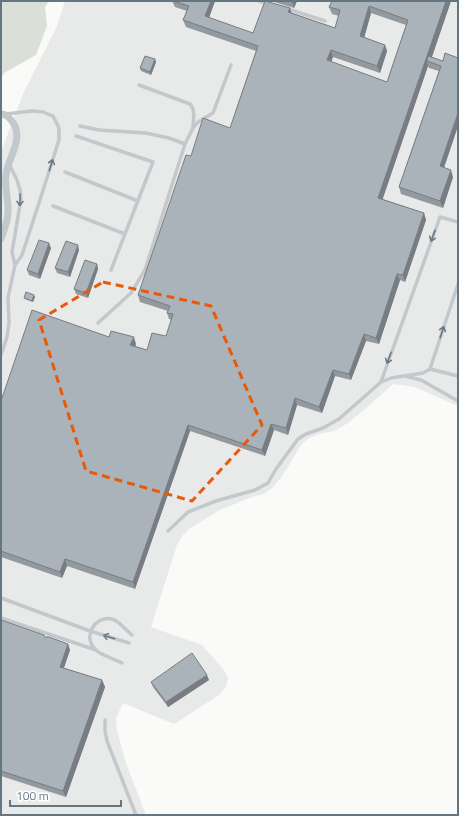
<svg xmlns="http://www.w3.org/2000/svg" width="459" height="816" font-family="'Titillium Web',sans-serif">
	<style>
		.built { fill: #e8e9e9 }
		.green { fill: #dadfd7 }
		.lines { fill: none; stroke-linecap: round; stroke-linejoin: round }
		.lane { stroke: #c3c8cc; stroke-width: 3.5 }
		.street { stroke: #c3c8cc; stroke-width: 7 }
		.wall { fill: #929a9f; fill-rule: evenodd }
		.shaded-wall { fill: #777d82 }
		.building { fill: #aab3b9; stroke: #777d82; fill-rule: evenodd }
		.oneway { stroke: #6a7a87 }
		.marked { fill: none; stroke: #e8590c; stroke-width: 3; stroke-dasharray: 8 5; stroke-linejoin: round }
	</style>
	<rect width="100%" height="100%" fill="#fafaf8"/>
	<path class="built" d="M 65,1 L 458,1 L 458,406 L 415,387 L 393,384 L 364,410 L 348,423 L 334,431 L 319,434 L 309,438 L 301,445 L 289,465 L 280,479 L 272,488 L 264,494 L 252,497 L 220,510 L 189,529 L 182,536 L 177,545 L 170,567 L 151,627 L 202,645 L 224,670 L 228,678 L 226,687 L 219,695 L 174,724 L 123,703 L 116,718 L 117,730 L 126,763 L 146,815 L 1,815 L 1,152 L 23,94 L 57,26 Z"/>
	<path class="green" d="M 1,1 L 49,1 L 45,7 L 47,26 L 36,55 L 4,73 L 1,78 Z"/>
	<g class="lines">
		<path class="lane" d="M 259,1 L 268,4
			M 288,9 L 325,21
			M 139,85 L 190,104 C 196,110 193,120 193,128
			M 6,114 L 32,111 L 43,112 L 53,116 L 59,128 L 59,140 L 39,203 L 22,255 L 15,265 L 12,252 L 21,199 L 20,190 L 17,180 L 9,164
			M 80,126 L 99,130 L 146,133 L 169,138 L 185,144 L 193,128 L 198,122 L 213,113 L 231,65
			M 76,136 L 153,162 L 111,270
			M 65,172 L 138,201
			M 53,206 L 125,234
			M 98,323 L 131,293 L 145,270 L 185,144
			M 1,355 L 7,337 L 9,323 L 8,298 L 15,265
			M 430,369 L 458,284
			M 405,376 L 421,380 L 458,401
			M 381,382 L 440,217 L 458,222
			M 168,531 L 188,512 L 216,501 L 255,490 L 268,483 L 276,469 L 298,439 L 306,434 L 323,428 L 339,419 L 381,382 L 391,378 L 423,373 L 430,369 L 458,376
			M 1,598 L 90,631 L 129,643
			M 1,618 L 96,650
			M 122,663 C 116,660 99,654 96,650 C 82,638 94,615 112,619 C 119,621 126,630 132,635
			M 105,720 L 105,731 L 107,741 L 136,815"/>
		<path class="street" d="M 1,114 C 5,114 8,116 11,120 C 26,137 8,157 6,175 C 4,188 9,200 8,212 C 8,221 4,230 1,239"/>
	</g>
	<path class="wall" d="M 172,1 L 215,1 L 209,18 L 253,33 L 292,13 L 335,28 L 339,16 L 332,14 L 329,7 L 332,1 L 451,1 L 432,57 L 443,61 L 458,58 L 458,126 L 444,168 L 453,177 L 443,208 L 401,194 L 399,187 L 439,71 L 429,68 L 428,66 L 382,199 L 424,213 L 426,220 L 405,282 L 400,280 L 379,344 L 366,341 L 351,380 L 335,376 L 322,413 L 297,405 L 288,435 L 274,430 L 265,456 L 190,431 L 135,589 L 67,566 L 62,578 L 1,557 L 1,401 L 109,337 L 136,344 L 135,346 L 147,350 L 166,336 L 172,320 L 169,319 L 167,313 L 168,311 L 140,302 L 138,295 L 191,156 L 230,128 L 256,51 L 186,27 L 183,20 L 187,11 L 175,7 ZM 371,13 L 406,25 L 387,82 L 331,62 L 333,57 L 380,73 L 387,51 L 385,45 L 364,37 Z
		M 271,1 L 297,1 L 294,8 Z
		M 155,59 L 156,62 L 151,75 L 141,71 L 140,68 Z
		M 51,248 L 40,279 L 29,275 L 27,270 Z
		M 79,250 L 70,277 L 57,273 L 55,268 Z
		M 97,264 L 98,269 L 88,298 L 76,294 L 74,289 Z
		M 35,297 L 33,302 L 25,299 L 24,298 Z
		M 1,620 L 45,637 L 68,644 L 70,650 L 64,668 L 102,680 L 105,687 L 66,797 L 1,776 L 1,777 Z
		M 209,680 L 168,707 L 153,687 L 151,682 Z"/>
	<path class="shaded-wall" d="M 211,1 L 215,1 L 207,23 L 205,16 Z
		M 292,1 L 297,1 L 294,8 L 292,2 Z
		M 446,1 L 451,1 L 430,62 L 427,61 L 428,66 L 381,204 L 378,198 Z
		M 369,6 L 371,13 L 363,42 L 360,36 Z
		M 290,8 L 292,14 L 288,12 Z
		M 385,45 L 387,51 L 380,73 L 377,66 Z
		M 331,50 L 333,57 L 329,67 L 327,60 Z
		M 155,59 L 156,62 L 151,75 L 150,72 Z
		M 458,113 L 458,126 L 442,173 L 440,166 Z
		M 451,170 L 453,177 L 443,208 L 440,201 Z
		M 424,213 L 426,220 L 405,282 L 403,275 Z
		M 49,243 L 51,248 L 40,279 L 38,274 Z
		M 78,245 L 79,250 L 70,277 L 68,272 Z
		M 97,264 L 98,269 L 88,298 L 86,293 Z
		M 397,274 L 400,280 L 379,344 L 376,338 Z
		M 34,295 L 35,297 L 33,302 L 32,301 Z
		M 364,334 L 366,341 L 351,380 L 349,374 Z
		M 134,337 L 136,344 L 133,352 L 130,345 Z
		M 333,370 L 335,376 L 322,413 L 319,407 Z
		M 295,398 L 297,405 L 288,435 L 286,428 Z
		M 271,424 L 274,430 L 265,456 L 262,450 Z
		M 188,425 L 190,431 L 135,589 L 133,582 Z
		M 65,559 L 67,566 L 62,578 L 60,572 Z
		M 68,644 L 70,650 L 62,673 L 60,667 Z
		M 207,675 L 209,680 L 168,707 L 166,702 Z
		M 102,680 L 105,687 L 66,797 L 63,791 Z"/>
	<path class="building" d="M 173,1 L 211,1 L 205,16 L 253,33 L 265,1 L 290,8 L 288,12 L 335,28 L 340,10 L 329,7 L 332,1 L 446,1 L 378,198 L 424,213 L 403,275 L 397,274 L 376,338 L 364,334 L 349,374 L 333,370 L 319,407 L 295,398 L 286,428 L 271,424 L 262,450 L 188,425 L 133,582 L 65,559 L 60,572 L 1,551 L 1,401 L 32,310 L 109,337 L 111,331 L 134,337 L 130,345 L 147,350 L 152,333 L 166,336 L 173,314 L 167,313 L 170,306 L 138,295 L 186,155 L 191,156 L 203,118 L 230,128 L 258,46 L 183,20 L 189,6 ZM 369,6 L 408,20 L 387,82 L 327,60 L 331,50 L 377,66 L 385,45 L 360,36 Z
		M 445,53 L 458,58 L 458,113 L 440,166 L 451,170 L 440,201 L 399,187 L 441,66 L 427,61 L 428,56 L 443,61 Z
		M 145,56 L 155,59 L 150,72 L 140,68 Z
		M 39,240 L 49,243 L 38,274 L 27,270 Z
		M 66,241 L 78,245 L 68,272 L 55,268 Z
		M 85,260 L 97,264 L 86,293 L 74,289 Z
		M 26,292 L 34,295 L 32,301 L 24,298 Z
		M 1,620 L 44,635 L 45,637 L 49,637 L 68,644 L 60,667 L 102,680 L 63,791 L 1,771 Z
		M 192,653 L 207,675 L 166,702 L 151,682 Z"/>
	<defs><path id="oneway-shaft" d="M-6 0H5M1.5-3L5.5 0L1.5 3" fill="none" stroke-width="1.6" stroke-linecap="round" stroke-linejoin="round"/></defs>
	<g class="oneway">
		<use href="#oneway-shaft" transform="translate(51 165) rotate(-73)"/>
		<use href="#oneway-shaft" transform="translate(20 200) rotate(92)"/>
		<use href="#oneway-shaft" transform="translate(433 236) rotate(110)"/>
		<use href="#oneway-shaft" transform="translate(442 332) rotate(-72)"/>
		<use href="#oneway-shaft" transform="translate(389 358) rotate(110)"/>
		<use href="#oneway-shaft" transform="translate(109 637) rotate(-162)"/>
	</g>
	<path class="marked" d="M 103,282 L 211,306 L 262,425 L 192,501 L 86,471 L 39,320 Z"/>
	<rect width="459" height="816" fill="none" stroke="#657683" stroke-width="4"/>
	<path d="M10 800v6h111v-6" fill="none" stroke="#657683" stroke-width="2"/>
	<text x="16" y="800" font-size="12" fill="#657683" stroke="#ffffff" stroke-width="3" paint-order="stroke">100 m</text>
</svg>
